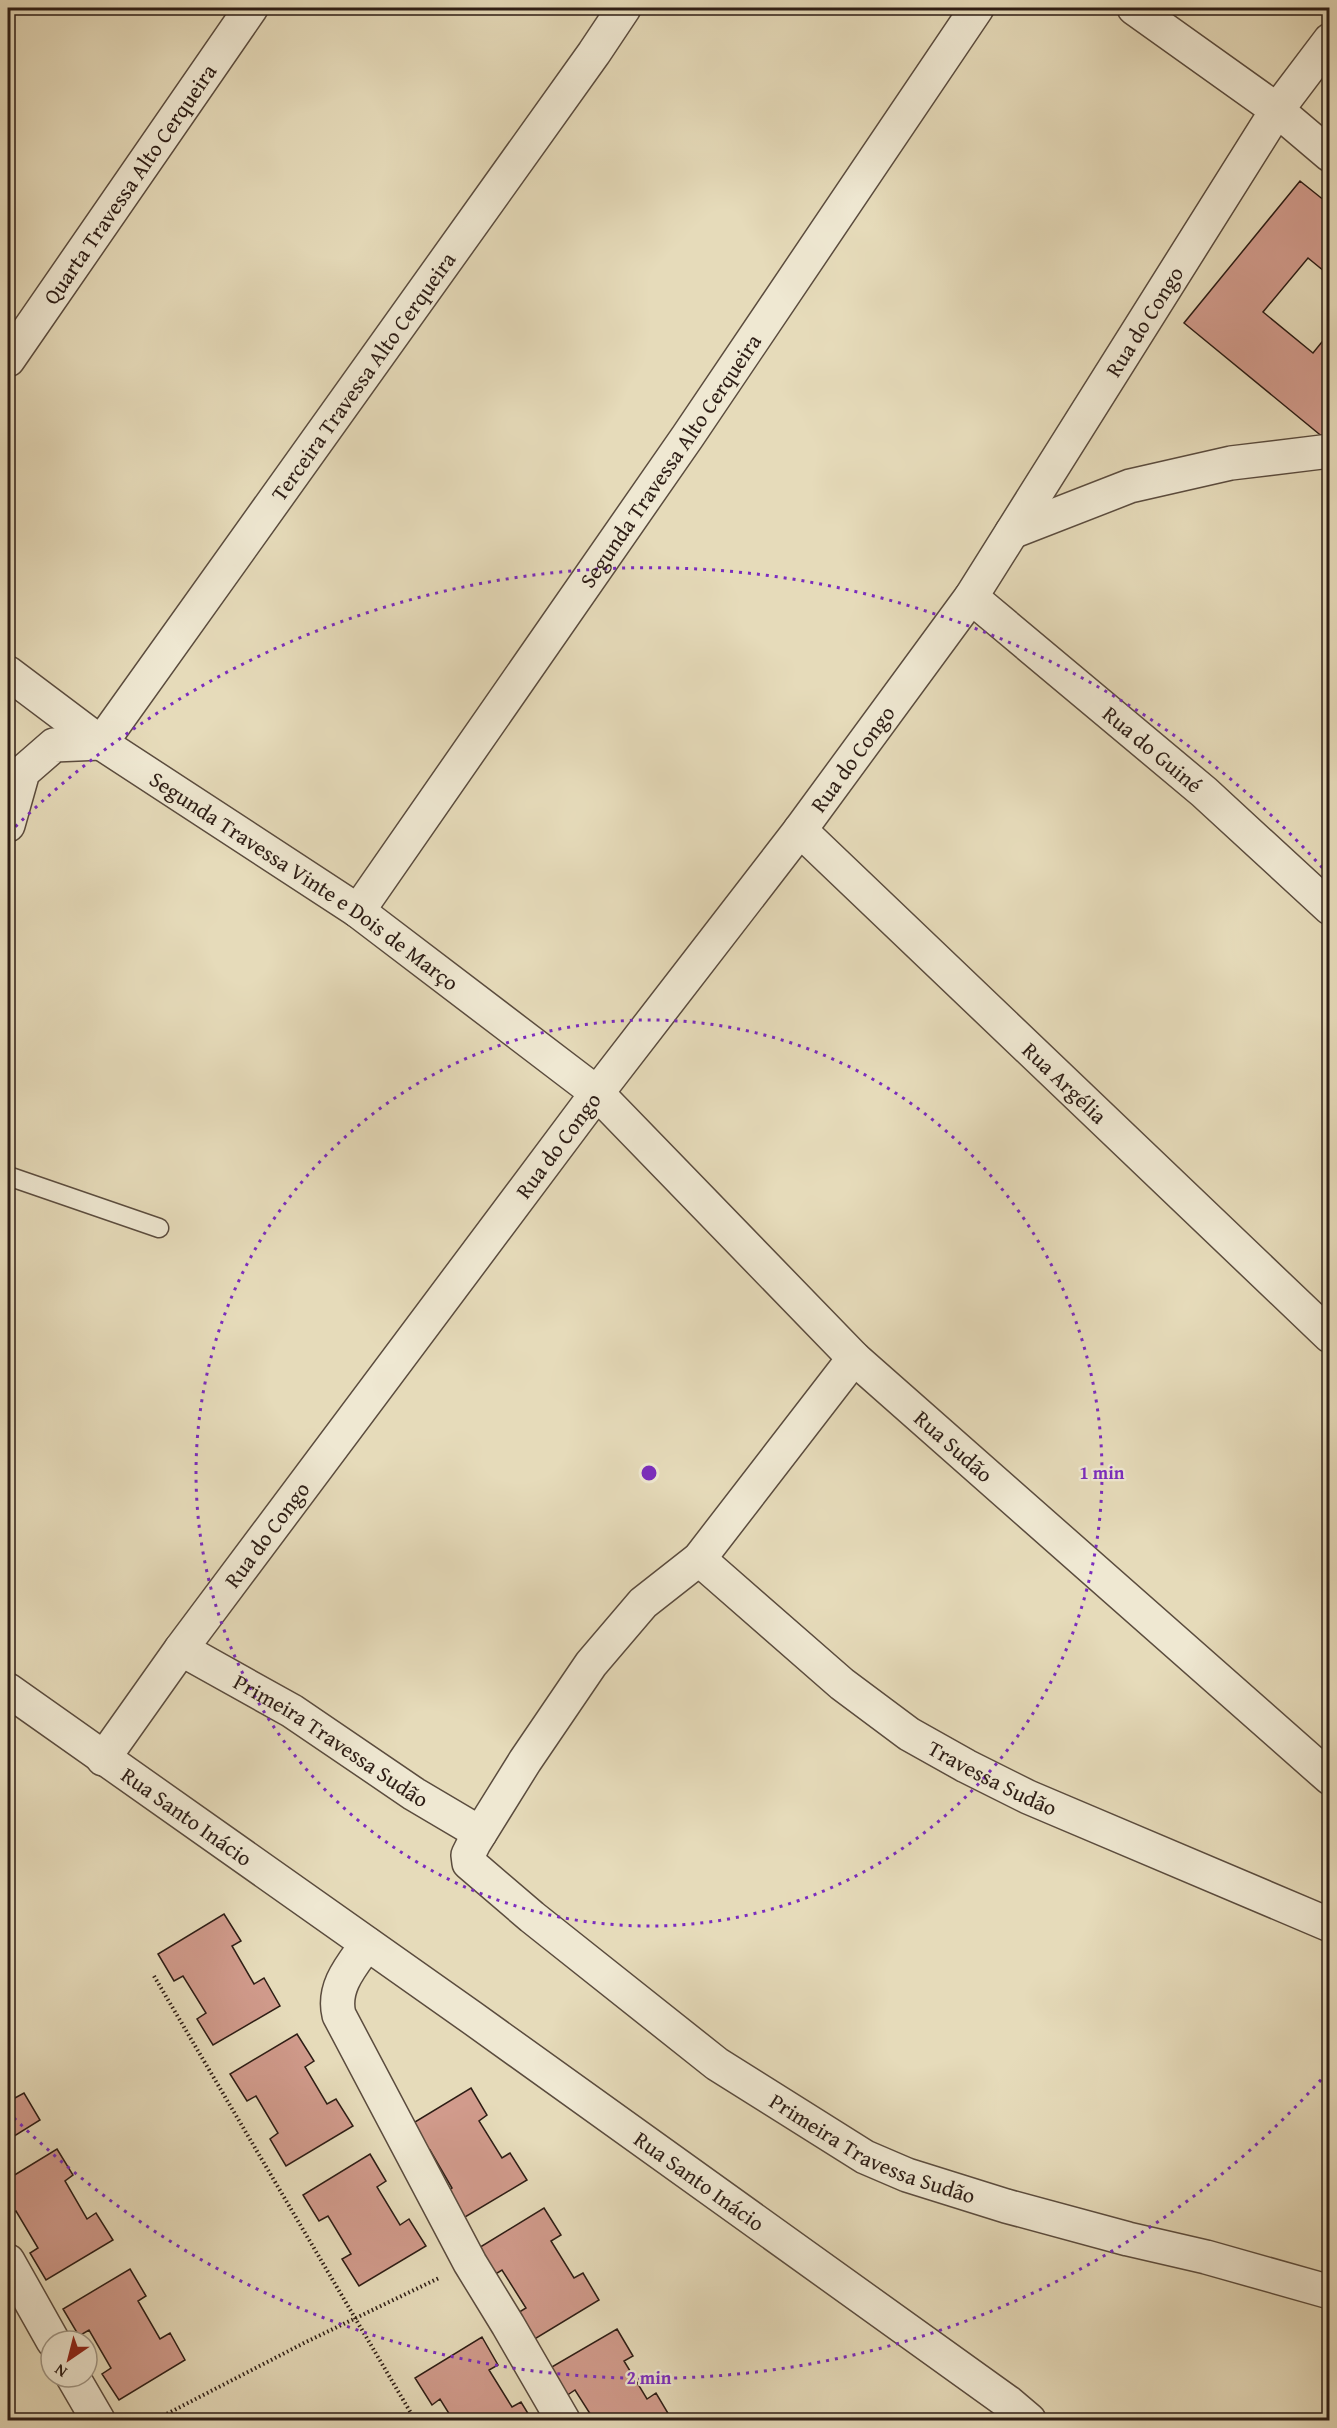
<svg xmlns="http://www.w3.org/2000/svg" width="1337" height="2428" font-family="'Gentium Book Plus',serif">
	<style>
		.building { fill: #d19b8c; stroke: #2d1d15; stroke-width: 1.5 }
		.lines { fill: none; stroke-linecap: round; stroke-linejoin: round }
		.service-casing { stroke: #5b4c3e; stroke-width: 21 }
		.minor-casing { stroke: #5b4c3e; stroke-width: 36 }
		.path { stroke: #2d1d15; stroke-width: 4; stroke-dasharray: 1.5 3; stroke-linecap: butt }
		.service { stroke: #efe8d2; stroke-width: 18 }
		.minor { stroke: #efe8d2; stroke-width: 33 }
		.ring { fill: none; stroke: #7b2cbf; stroke-width: 3; stroke-dasharray: 3 6 }
		.labels { text-anchor: middle; dominant-baseline: central; stroke-width: 4.5; stroke-linejoin: round; paint-order: stroke }
		.street-label { font-size: 22px; fill: #2d1d15; stroke: #efe8d2 }
		.centre { fill: #7b2cbf; stroke: #efe8d2; stroke-width: 3 }
		.ring-label { font-size: 18px; text-anchor: middle; font-weight: bold; fill: #7b2cbf; stroke: #efe8d2; stroke-width: 4.5; stroke-linejoin: round; paint-order: stroke }
	</style>
	<rect width="100%" height="100%" fill="#e6dbba"/>
	<filter id="stains"><feTurbulence type="fractalNoise" baseFrequency=".00333" numOctaves="4"/><feColorMatrix values="0 0 0 0 .2 0 0 0 0 .09 0 0 0 0 .02 0 0 0 .5 -.17"/></filter>
	<radialGradient id="worn" r=".72"><stop offset=".6" stop-color="#630" stop-opacity="0"/><stop offset="1" stop-color="#630" stop-opacity=".3"/></radialGradient>
	<path class="building" d="M 1300,181 L 1330,205 L 1330,276 L 1308,258 L 1263,312 L 1313,353 L 1330,332 L 1330,431 L 1324,438 L 1184,323 Z
		M 224,1914 L 241,1941 L 232,1946 L 254,1984 L 264,1978 L 280,2006 L 213,2045 L 197,2019 L 206,2013 L 183,1976 L 174,1981 L 158,1954 Z
		M 297,2034 L 314,2061 L 305,2067 L 327,2104 L 336,2099 L 353,2126 L 286,2166 L 270,2139 L 278,2133 L 256,2096 L 247,2101 L 230,2074 Z
		M 8,2086 L 15,2098 L 24,2093 L 40,2120 L 8,2140 Z
		M 471,2088 L 487,2115 L 479,2121 L 502,2158 L 510,2153 L 527,2180 L 460,2220 L 443,2193 L 452,2188 L 430,2150 L 421,2155 L 405,2128 Z
		M 57,2149 L 73,2175 L 65,2181 L 87,2219 L 96,2213 L 113,2240 L 46,2280 L 30,2253 L 38,2248 L 16,2211 L 8,2215 L 8,2179 Z
		M 370,2154 L 386,2181 L 377,2187 L 400,2225 L 409,2219 L 426,2246 L 359,2286 L 342,2259 L 351,2254 L 328,2216 L 319,2221 L 303,2195 Z
		M 544,2208 L 561,2235 L 551,2241 L 574,2278 L 583,2273 L 599,2300 L 533,2340 L 516,2314 L 526,2308 L 502,2270 L 494,2275 L 477,2249 Z
		M 130,2269 L 146,2296 L 138,2301 L 160,2339 L 170,2333 L 185,2360 L 119,2400 L 102,2374 L 111,2368 L 89,2330 L 79,2336 L 63,2309 Z
		M 617,2329 L 633,2356 L 624,2361 L 647,2399 L 656,2393 L 672,2420 L 594,2420 L 575,2390 L 566,2396 L 550,2368 Z
		M 482,2337 L 498,2365 L 489,2370 L 512,2407 L 521,2402 L 532,2420 L 453,2420 L 440,2399 L 432,2405 L 415,2378 Z"/>
	<g class="lines">
		<g class="service-casing">
			<path id="service" d="M 8,1176 L 159,1228"/>
		</g>
		<g class="minor-casing">
			<g id="minor">
				<path d="M 1134,8 L 1277,110 L 1330,155"/>
				<path id="s1" d="M 8,360 L 251,8"/>
				<path d="M 1012,532 L 1130,486 L 1231,463 L 1330,451"/>
				<path id="s2" d="M 971,597 L 1204,792 L 1330,908"/>
				<path id="s3" d="M 8,673 L 101,743 L 358,911 L 597,1093 L 854,1358 L 1330,1778"/>
				<path id="s4" d="M 8,825 L 23,772 L 54,745 L 101,743 L 594,53 L 624,8"/>
				<path id="s5" d="M 800,830 L 1330,1336"/>
				<path id="s6" d="M 358,911 L 688,436 L 977,8"/>
				<path id="s7" d="M 854,1358 L 699,1559 L 643,1603 L 591,1664 L 525,1761 L 474,1843 L 468,1855 L 469,1863 L 532,1917 L 717,2064 L 865,2157 L 907,2175 L 1006,2206 L 1128,2239 L 1206,2257 L 1330,2292"/>
				<path id="s8" d="M 699,1559 L 842,1684 L 909,1734 L 966,1766 L 1028,1797 L 1330,1925"/>
				<path id="s9" d="M 181,1649 L 292,1711 L 414,1794 L 480,1833"/>
				<path id="s10" d="M 8,1690 L 471,2017 L 1009,2403 L 1029,2420"/>
				<path id="s11" d="M 103,1759 L 181,1649 L 597,1093 L 800,830 L 971,597 L 1277,110 L 1330,40"/>
				<path d="M 367,1944 C 352,1965 332,1987 339,2015 L 470,2263 L 508,2325 L 563,2420"/>
				<path d="M 8,2261 L 53,2341"/>
				<path d="M 73,2377 L 98,2420"/>
			</g>
		</g>
		<path class="path" d="M 154,1976 L 415,2420
			M 155,2420 L 306,2342 L 439,2278"/>
		<use href="#service" class="service"/>
		<use href="#minor" class="minor"/>
	</g>
	<g class="ring">
		<circle cx="649" cy="1473" r="453"/>
		<path d="M1327 2073A905 905 0 0 1 9 2113M9 833A905 905 0 0 1 1327 873"/>
	</g>
	<g class="labels">
		<g class="street-label">
			<text stroke="none"><textPath href="#s1" startOffset="214">Quarta Travessa Alto Cerqueira</textPath></text>
			<text stroke="none"><textPath href="#s11" startOffset="1776">Rua do Congo</textPath></text>
			<text stroke="none"><textPath href="#s4" startOffset="594">Terceira Travessa Alto Cerqueira</textPath></text>
			<text stroke="none"><textPath href="#s6" startOffset="548">Segunda Travessa Alto Cerqueira</textPath></text>
			<text stroke="none"><textPath href="#s2" startOffset="237">Rua do Guiné</textPath></text>
			<text stroke="none"><textPath href="#s11" startOffset="1250">Rua do Congo</textPath></text>
			<text stroke="none"><textPath href="#s3" startOffset="362">Segunda Travessa Vinte e Dois de Março</textPath></text>
			<text stroke="none"><textPath href="#s5" startOffset="366">Rua Argélia</textPath></text>
			<text stroke="none"><textPath href="#s11" startOffset="764">Rua do Congo</textPath></text>
			<text stroke="none"><textPath href="#s3" startOffset="1226">Rua Sudão</textPath></text>
			<text stroke="none"><textPath href="#s11" startOffset="278">Rua do Congo</textPath></text>
			<text stroke="none"><textPath href="#s9" startOffset="176">Primeira Travessa Sudão</textPath></text>
			<text stroke="none"><textPath href="#s8" startOffset="368">Travessa Sudão</textPath></text>
			<text stroke="none"><textPath href="#s10" startOffset="219">Rua Santo Inácio</textPath></text>
			<text stroke="none"><textPath href="#s7" startOffset="1138">Primeira Travessa Sudão</textPath></text>
			<text stroke="none"><textPath href="#s10" startOffset="848">Rua Santo Inácio</textPath></text>
		</g>
	</g>
	<circle cx="649" cy="1473" r="9" class="centre"/>
	<g class="ring-label">
		<text x="1102" y="1479">1 min</text>
		<text x="649" y="2384">2 min</text>
	</g>
	<rect width="1337" height="2428" fill="none" stroke="#e6dbba" stroke-width="30"/>
	<rect x="9" y="9" width="1319" height="2410" fill="none" stroke="#2d1d15" stroke-width="3"/>
	<rect x="15" y="15" width="1307" height="2398" fill="none" stroke="#2d1d15" stroke-width="1.5"/>
	<g transform="translate(69 2359) rotate(215)"><circle r="28" fill="#efe8d2" stroke="#a19786" stroke-width="1.5"/>
	<path d="M0-4.5L10 22L0 15L-10 22Z" fill="#8f2418"/>
	<text y="-9" font-size="16" font-weight="bold" text-anchor="middle" fill="#2d1d15">N</text>
	</g>
	<rect width="100%" height="100%" filter="url(#stains)"/>
	<rect width="100%" height="100%" fill="url(#worn)"/>
</svg>
